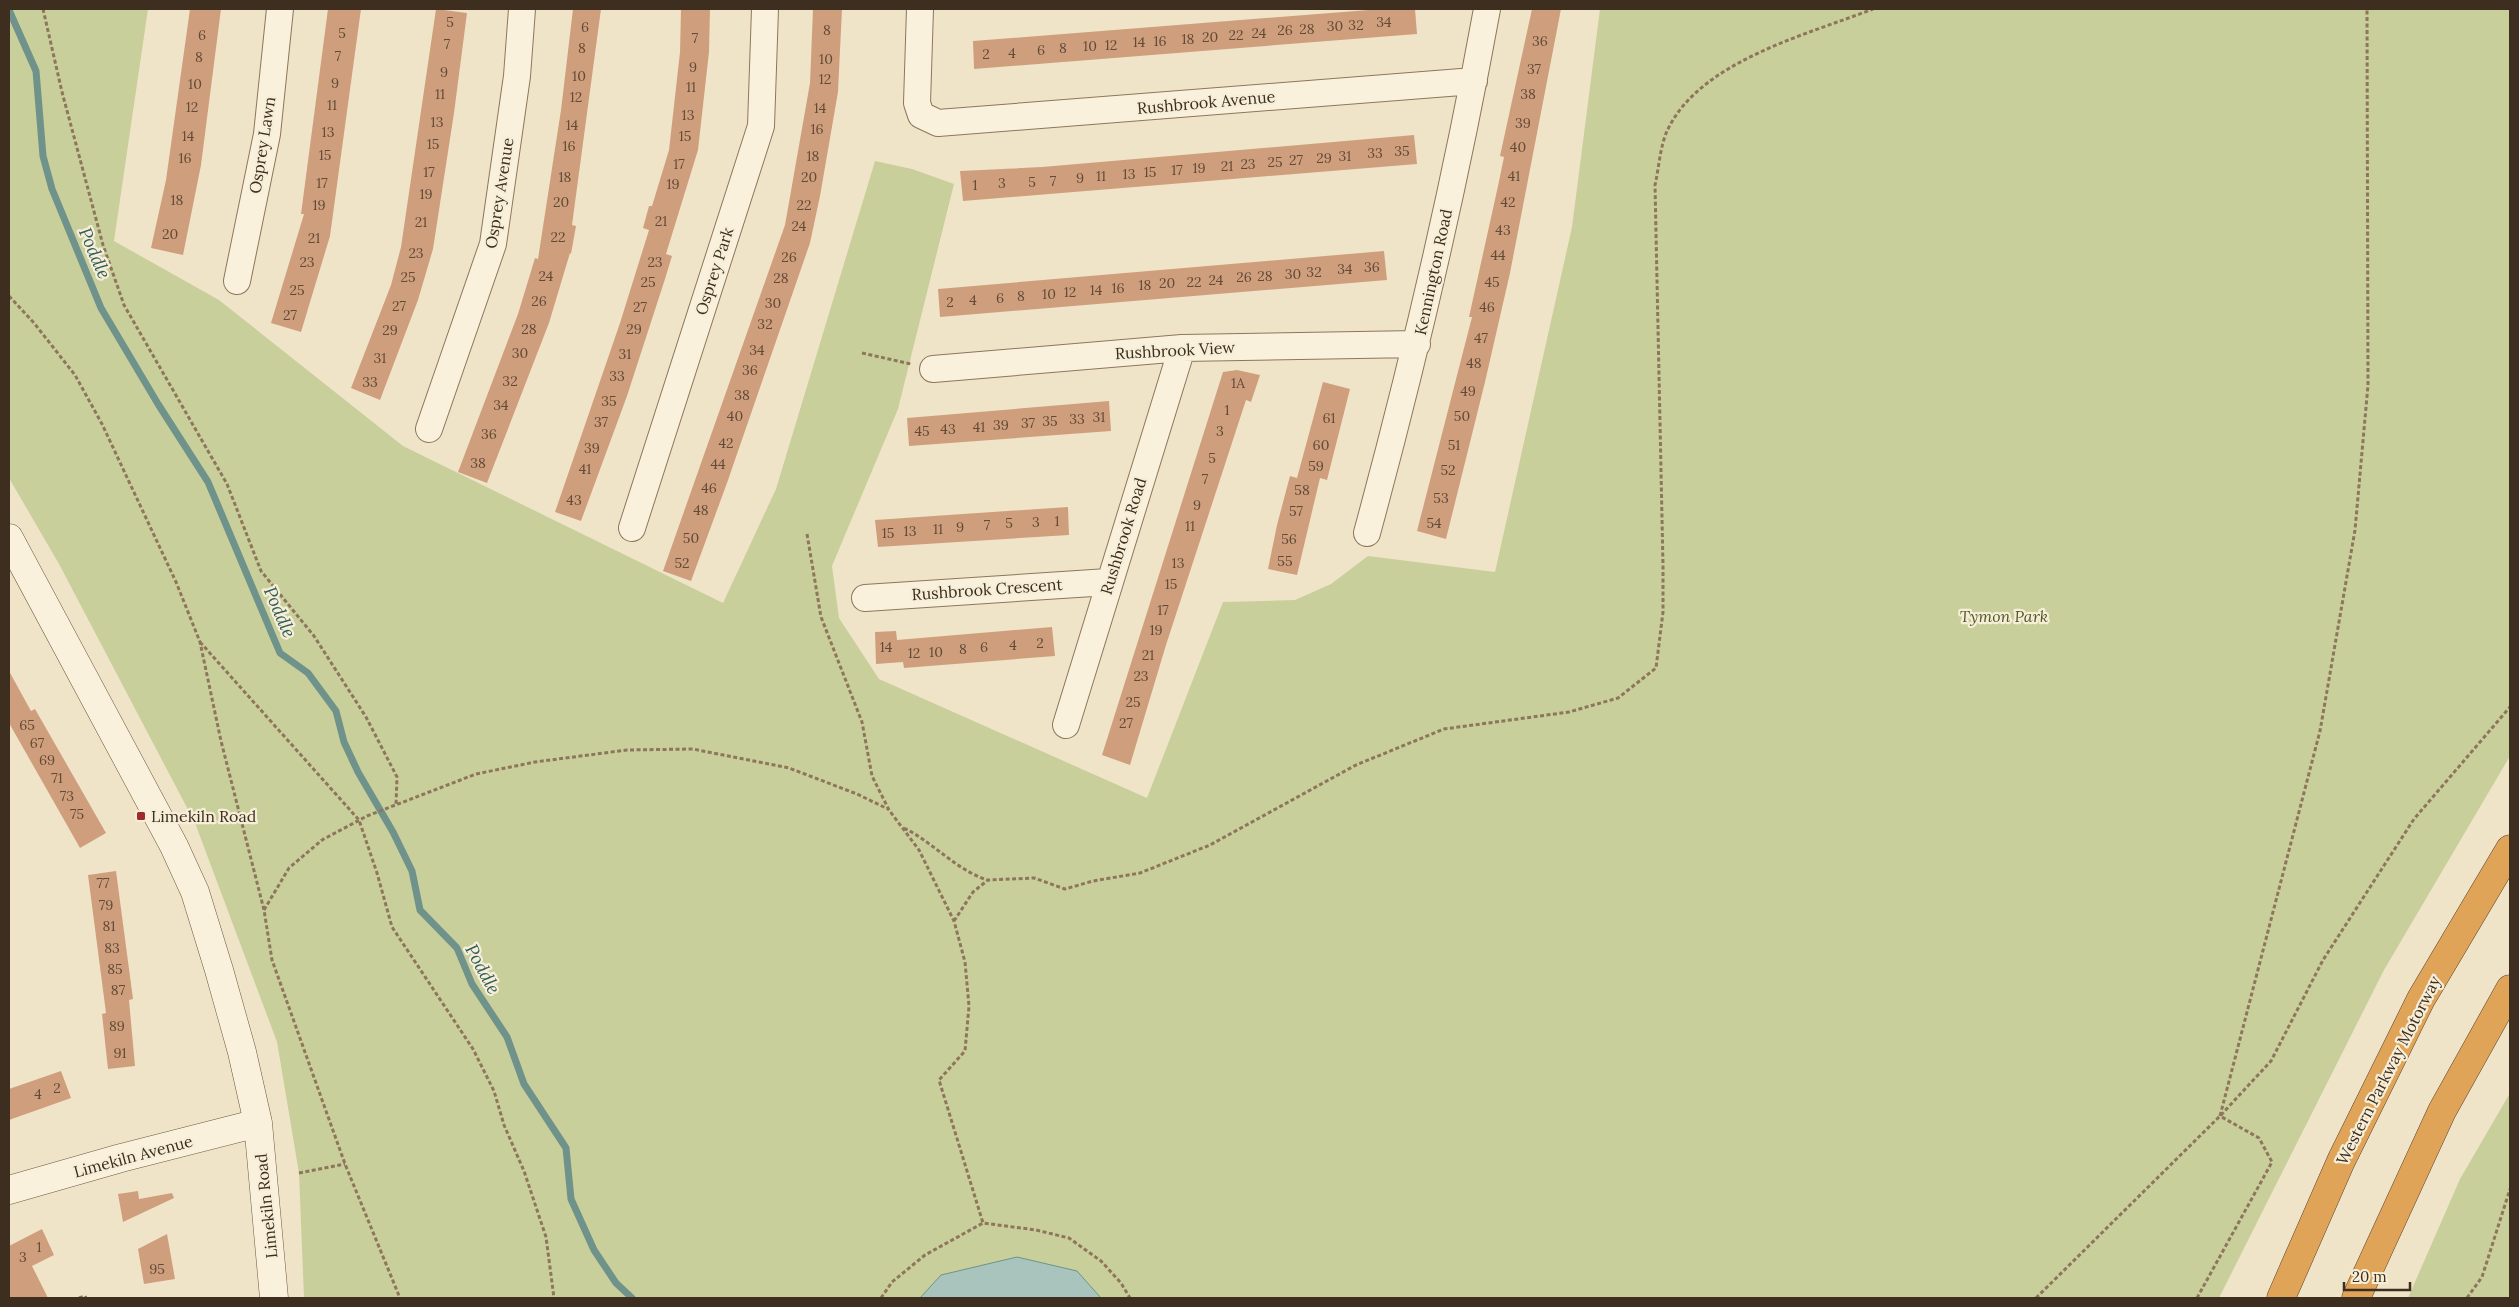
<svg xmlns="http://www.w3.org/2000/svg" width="2519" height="1307" font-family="Lora,serif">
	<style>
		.green { fill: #c9cf9b }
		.water { fill: #a9c4bc; stroke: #6f938a }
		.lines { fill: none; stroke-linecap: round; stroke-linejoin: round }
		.stream { stroke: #6f938a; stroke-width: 7 }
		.building { fill: #cf9f7d }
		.street-casing { stroke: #8d765c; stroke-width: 28 }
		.secondary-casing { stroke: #6f573f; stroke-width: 29 }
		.highway-casing { stroke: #5b4430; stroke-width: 29 }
		.path { stroke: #8d765c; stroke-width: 3; stroke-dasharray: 4 2.5; stroke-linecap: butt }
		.street { stroke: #faf1dc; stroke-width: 26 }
		.secondary { stroke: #faf1dc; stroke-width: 28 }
		.highway { stroke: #e0a458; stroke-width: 28 }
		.poi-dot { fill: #9e2a2b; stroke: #f7eed8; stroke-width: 2 }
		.labels { text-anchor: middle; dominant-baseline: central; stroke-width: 4.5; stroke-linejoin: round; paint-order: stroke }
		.number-label { font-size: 14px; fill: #624a37 }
		.street-label { font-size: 16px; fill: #3d2e20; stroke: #f7eed8 }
		.park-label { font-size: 16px; font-style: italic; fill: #4d5a26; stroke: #f7eed8 }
		.poi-label { font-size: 16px; fill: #3d2e20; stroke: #f7eed8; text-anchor: start }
		.water-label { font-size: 18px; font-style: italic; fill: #2f5d5a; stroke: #f7eed8 }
	</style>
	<rect width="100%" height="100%" fill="#f0e4c8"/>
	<path class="green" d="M 9,9 L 148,9 L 114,241 L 219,300 L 403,446 L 723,603 L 776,489 L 875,161 L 912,169 L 954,184 L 898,409 L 832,566 L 839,618 L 879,679 L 1147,798 L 1223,602 L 1295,600 L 1331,584 L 1368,556 L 1495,572 L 1572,227 L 1600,9 L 2510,9 L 2510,756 L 2384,970 L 2219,1298 L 304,1298 L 299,1173 L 277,1042 L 195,823 L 59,564 L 9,478 Z
		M 2510,1093 L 2510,1298 L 2408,1298 L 2460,1179 Z"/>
	<path class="water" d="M 1017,1257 L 1077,1271 L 1101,1298 L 920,1298 L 941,1275 Z"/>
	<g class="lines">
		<path class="stream" d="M 9,10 L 36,71 L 43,156 L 52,189 L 101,308 L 158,404 L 208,482 L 280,653 L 308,673 L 336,711 L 344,742 L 358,772 L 393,832 L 412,871 L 420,910 L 457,948 L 472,984 L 507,1037 L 524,1084 L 566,1148 L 571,1199 L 594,1250 L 616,1283 L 632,1298"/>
	</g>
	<path class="building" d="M 190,9 L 221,9 L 201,165 L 183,255 L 151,248 L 166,180 Z
		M 328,9 L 361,9 L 330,236 L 301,332 L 271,323 L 304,214 L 301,214 Z
		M 436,9 L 467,13 L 454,113 L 433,249 L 418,300 L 380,400 L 351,388 L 391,285 L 401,247 Z
		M 573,9 L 601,9 L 572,225 L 576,226 L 571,254 L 570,253 L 549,323 L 487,483 L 458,472 L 518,314 L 535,258 L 538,259 L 561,110 Z
		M 681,9 L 710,9 L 709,52 L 698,150 L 666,254 L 672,256 L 665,279 L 627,396 L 581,521 L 555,512 L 620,323 L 649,230 L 643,228 L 649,206 L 652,206 L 669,150 L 680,52 Z
		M 813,9 L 842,9 L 838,92 L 820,196 L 810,243 L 727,483 L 691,581 L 663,571 L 785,225 L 810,83 Z
		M 1381,9 L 1415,9 L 1417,34 L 974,69 L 973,41 Z
		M 1532,9 L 1561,9 L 1510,273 L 1485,382 L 1446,539 L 1417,531 L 1472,317 L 1469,317 L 1498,186 L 1504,157 L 1500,156 Z
		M 1414,135 L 1417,164 L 963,201 L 960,171 L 1042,167 Z
		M 1384,251 L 1387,280 L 940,317 L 938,289 Z
		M 1237,370 L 1260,375 L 1251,402 L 1246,400 L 1166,645 L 1130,765 L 1102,755 L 1223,372 Z
		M 1323,382 L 1350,389 L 1327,480 L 1320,478 L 1297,575 L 1268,569 L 1277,525 L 1290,476 L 1297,478 Z
		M 1109,401 L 1111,431 L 909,446 L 907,418 Z
		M 1068,507 L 1069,535 L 878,547 L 875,520 Z
		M 1052,627 L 1055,656 L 904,668 L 903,662 L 876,664 L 875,632 L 896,631 L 897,640 Z
		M 9,671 L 31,711 L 35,709 L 106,833 L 80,848 L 9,723 Z
		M 116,871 L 133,999 L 129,1000 L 135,1066 L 108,1069 L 102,1014 L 106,1013 L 88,875 Z
		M 61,1071 L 71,1098 L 9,1120 L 9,1089 Z
		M 138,1191 L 139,1199 L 172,1193 L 174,1198 L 123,1222 L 118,1194 Z
		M 42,1229 L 54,1255 L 32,1266 L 48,1298 L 9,1298 L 9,1246 Z
		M 167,1234 L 175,1279 L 144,1284 L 138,1249 Z"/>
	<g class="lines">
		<g class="street-casing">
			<path id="street" d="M 920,9 L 917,103 L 921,115 L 938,123 L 1474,81
				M 237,281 L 267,134 L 280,9
				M 933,369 L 1182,348 L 1417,344
				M 429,429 L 493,244 L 517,76 L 522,9
				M 632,528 L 761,126 L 765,9
				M 1367,533 C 1414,360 1455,185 1487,9
				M 865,598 L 1108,582
				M 1066,725 L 1182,348"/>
		</g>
		<g class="secondary-casing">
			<path id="secondary" d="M 9,538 L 174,846 L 195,892 L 219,970 L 242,1052 L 258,1123 L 274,1298
				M 9,1190 L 121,1158 L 258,1123"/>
		</g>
		<g class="highway-casing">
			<path id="highway" d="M 2281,1298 L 2341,1161 L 2421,999 L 2510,849
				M 2356,1298 L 2442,1111 L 2510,989"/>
		</g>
		<path class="path" d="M 43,9 L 62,92 L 103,245 L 124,305 L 227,484 L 261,571 L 314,636 L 366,717 L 397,777 L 396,805
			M 9,296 L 34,323 L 75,375 L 102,424 L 176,582 L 200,642 L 221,741 L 264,910 L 272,960 L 345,1164 L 400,1298
			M 862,353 L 911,364
			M 807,534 L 821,617 L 862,722 L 872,776 L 889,810 L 919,850 L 954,921 L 965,962 L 969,1006 L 965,1051 L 939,1080 L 983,1223
			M 200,642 L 359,820 L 377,873 L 392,927 L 473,1049 L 494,1091 L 504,1125 L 524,1171 L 546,1237 L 554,1298
			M 904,828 C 934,843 955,869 987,880
			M 264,910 L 289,868 L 322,840 L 367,816 L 476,774 L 535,762 L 627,750 L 693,749 L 789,768 L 857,794 L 888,809
			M 954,921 L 973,892 L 988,880 L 1034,878 L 1065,889 L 1093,881 L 1140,873 L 1210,845 L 1356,765 L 1444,729 L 1569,712 L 1618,698 L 1656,668 L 1663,612 L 1663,566 L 1655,185 C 1659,168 1660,145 1668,129 C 1701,61 1806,35 1873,9
			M 2220,1116 L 2320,731 L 2355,530 L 2368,385 L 2367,9
			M 299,1173 L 345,1164
			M 79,1298 L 85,1296 L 86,1298
			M 881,1298 L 892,1282 L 925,1255 L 983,1223 L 1036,1230 L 1069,1238 L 1101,1261 L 1121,1283 L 1130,1298
			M 2036,1298 L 2220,1116 L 2271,1061 L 2323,960 L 2414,819 L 2510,707
			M 2197,1298 L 2272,1162 L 2259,1138 L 2220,1116
			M 2467,1298 L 2482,1277 L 2510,1189"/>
		<use href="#street" class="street"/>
		<use href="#secondary" class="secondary"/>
		<use href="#highway" class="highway"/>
	</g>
	<rect class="poi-dot" x="136" y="811" width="10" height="10" rx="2.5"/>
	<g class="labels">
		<g class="number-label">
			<text x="450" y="22">5</text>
			<text x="1384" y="22">34</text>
			<text x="1356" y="25">32</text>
			<text x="1335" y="26">30</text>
			<text x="585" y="27">6</text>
			<text x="1307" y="29">28</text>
			<text x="827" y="30">8</text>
			<text x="1285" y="30">26</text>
			<text x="342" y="33">5</text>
			<text x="1259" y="33">24</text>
			<text x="202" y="35">6</text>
			<text x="1236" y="35">22</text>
			<text x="1210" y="37">20</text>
			<text x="695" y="38">7</text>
			<text x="1188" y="39">18</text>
			<text x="1160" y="41">16</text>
			<text x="1540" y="41">36</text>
			<text x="1139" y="42">14</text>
			<text x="447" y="44">7</text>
			<text x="1111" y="45">12</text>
			<text x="1090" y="46">10</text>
			<text x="582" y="48">8</text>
			<text x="1063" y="48">8</text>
			<text x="1041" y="50">6</text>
			<text x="1012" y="53">4</text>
			<text x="986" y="54">2</text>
			<text x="338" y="56">7</text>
			<text x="199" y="57">8</text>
			<text x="826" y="59">10</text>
			<text x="693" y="67">9</text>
			<text x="1534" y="69">37</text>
			<text x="444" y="72">9</text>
			<text x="579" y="76">10</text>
			<text x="825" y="79">12</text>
			<text x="335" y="83">9</text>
			<text x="195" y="84">10</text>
			<text x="691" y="87">11</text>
			<text x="440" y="94">11</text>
			<text x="1528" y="94">38</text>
			<text x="576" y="97">12</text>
			<text x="332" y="105">11</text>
			<text x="192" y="107">12</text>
			<text x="820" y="108">14</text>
			<text x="688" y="115">13</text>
			<text x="437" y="122">13</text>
			<text x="1523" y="123">39</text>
			<text x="572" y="125">14</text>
			<text x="817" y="129">16</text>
			<text x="328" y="132">13</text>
			<text x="188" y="136">14</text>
			<text x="685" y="136">15</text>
			<text x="433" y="144">15</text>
			<text x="569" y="146">16</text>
			<text x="1518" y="147">40</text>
			<text x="1402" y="151">35</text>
			<text x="1375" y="153">33</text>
			<text x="325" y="155">15</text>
			<text x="813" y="156">18</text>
			<text x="1345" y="156">31</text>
			<text x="185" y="158">16</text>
			<text x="1324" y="158">29</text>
			<text x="1296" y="160">27</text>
			<text x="1275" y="162">25</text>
			<text x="679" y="164">17</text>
			<text x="1248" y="164">23</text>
			<text x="1227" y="166">21</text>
			<text x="1199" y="168">19</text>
			<text x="1177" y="170">17</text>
			<text x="429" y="172">17</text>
			<text x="1150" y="172">15</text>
			<text x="1129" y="174">13</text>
			<text x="1101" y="176">11</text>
			<text x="1514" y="176">41</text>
			<text x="565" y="177">18</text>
			<text x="809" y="177">20</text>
			<text x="1080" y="178">9</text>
			<text x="1053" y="181">7</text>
			<text x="1032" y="182">5</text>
			<text x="322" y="183">17</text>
			<text x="1002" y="183">3</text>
			<text x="673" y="184">19</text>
			<text x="975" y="185">1</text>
			<text x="426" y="194">19</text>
			<text x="177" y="200">18</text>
			<text x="561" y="202">20</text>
			<text x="1508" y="202">42</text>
			<text x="319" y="205">19</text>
			<text x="804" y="205">22</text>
			<text x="661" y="221">21</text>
			<text x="421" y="222">21</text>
			<text x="799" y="226">24</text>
			<text x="1503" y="230">43</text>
			<text x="170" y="234">20</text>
			<text x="558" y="237">22</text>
			<text x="314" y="238">21</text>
			<text x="416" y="253">23</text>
			<text x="1498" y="255">44</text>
			<text x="789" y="257">26</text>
			<text x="307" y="262">23</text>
			<text x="655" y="262">23</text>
			<text x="1372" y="267">36</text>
			<text x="1345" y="269">34</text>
			<text x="1314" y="272">32</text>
			<text x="1293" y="274">30</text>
			<text x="546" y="276">24</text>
			<text x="1265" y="276">28</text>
			<text x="408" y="277">25</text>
			<text x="1244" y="277">26</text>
			<text x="781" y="278">28</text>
			<text x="1216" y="280">24</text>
			<text x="648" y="282">25</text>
			<text x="1194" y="282">22</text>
			<text x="1492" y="282">45</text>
			<text x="1167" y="283">20</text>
			<text x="1145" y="285">18</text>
			<text x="1118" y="288">16</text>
			<text x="297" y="290">25</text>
			<text x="1096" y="290">14</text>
			<text x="1070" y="292">12</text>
			<text x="1049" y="294">10</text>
			<text x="1021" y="296">8</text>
			<text x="1000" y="298">6</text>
			<text x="973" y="300">4</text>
			<text x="539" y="301">26</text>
			<text x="950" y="302">2</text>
			<text x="773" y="303">30</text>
			<text x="399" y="306">27</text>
			<text x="640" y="307">27</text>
			<text x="1487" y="307">46</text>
			<text x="290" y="315">27</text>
			<text x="765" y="324">32</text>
			<text x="529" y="329">28</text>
			<text x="634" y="329">29</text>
			<text x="390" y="330">29</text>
			<text x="1481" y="338">47</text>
			<text x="757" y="350">34</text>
			<text x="520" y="353">30</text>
			<text x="625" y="354">31</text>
			<text x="380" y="358">31</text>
			<text x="1474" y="363">48</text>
			<text x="750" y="370">36</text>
			<text x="617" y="376">33</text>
			<text x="510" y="381">32</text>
			<text x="370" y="382">33</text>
			<text x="1238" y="383">1A</text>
			<text x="1468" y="391">49</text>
			<text x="742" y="395">38</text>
			<text x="609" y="401">35</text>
			<text x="501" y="405">34</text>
			<text x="1227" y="410">1</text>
			<text x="735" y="416">40</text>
			<text x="1462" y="416">50</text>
			<text x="1099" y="417">31</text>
			<text x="1329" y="418">61</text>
			<text x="1077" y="419">33</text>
			<text x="1050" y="421">35</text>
			<text x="601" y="422">37</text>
			<text x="1028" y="423">37</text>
			<text x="1001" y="425">39</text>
			<text x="979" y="427">41</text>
			<text x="948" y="429">43</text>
			<text x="922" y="431">45</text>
			<text x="1220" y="431">3</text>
			<text x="489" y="434">36</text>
			<text x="726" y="443">42</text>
			<text x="1321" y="445">60</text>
			<text x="1454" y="445">51</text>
			<text x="592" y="448">39</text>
			<text x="1212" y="458">5</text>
			<text x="478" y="463">38</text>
			<text x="718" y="464">44</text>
			<text x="1316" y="466">59</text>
			<text x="585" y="469">41</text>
			<text x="1448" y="470">52</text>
			<text x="1205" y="479">7</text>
			<text x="709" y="488">46</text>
			<text x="1302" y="490">58</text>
			<text x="1441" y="498">53</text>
			<text x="574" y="500">43</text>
			<text x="1197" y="505">9</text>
			<text x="701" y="510">48</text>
			<text x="1296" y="511">57</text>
			<text x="1057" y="521">1</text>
			<text x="1036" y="522">3</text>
			<text x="1009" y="523">5</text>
			<text x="1434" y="523">54</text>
			<text x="987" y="525">7</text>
			<text x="1190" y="526">11</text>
			<text x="960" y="527">9</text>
			<text x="938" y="529">11</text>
			<text x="910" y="531">13</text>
			<text x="888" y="533">15</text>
			<text x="691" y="538">50</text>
			<text x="1289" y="539">56</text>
			<text x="1285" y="561">55</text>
			<text x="682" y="563">52</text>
			<text x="1178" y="563">13</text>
			<text x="1171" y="584">15</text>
			<text x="1163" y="610">17</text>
			<text x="1156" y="630">19</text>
			<text x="1040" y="643">2</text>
			<text x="1013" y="645">4</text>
			<text x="886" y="647">14</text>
			<text x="984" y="647">6</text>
			<text x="963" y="649">8</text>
			<text x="936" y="652">10</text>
			<text x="914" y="653">12</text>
			<text x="1148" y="655">21</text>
			<text x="1141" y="676">23</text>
			<text x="1133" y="702">25</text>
			<text x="1126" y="723">27</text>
			<text x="27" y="725">65</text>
			<text x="37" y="743">67</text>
			<text x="47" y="760">69</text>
			<text x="57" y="778">71</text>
			<text x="67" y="796">73</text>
			<text x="77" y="814">75</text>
			<text x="103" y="883">77</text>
			<text x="106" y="905">79</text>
			<text x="109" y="926">81</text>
			<text x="112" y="948">83</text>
			<text x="115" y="969">85</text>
			<text x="118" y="990">87</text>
			<text x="117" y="1026">89</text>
			<text x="120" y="1053">91</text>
			<text x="57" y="1088">2</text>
			<text x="38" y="1094">4</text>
			<text x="39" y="1247">1</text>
			<text x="23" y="1257">3</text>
			<text x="157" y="1269">95</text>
		</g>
		<g class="street-label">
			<text transform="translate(1206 102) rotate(-5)">Rushbrook Avenue</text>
			<text transform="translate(262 145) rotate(-81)">Osprey Lawn</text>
			<text transform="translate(499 193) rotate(-81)">Osprey Avenue</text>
			<text transform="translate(714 271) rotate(-72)">Osprey Park</text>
			<text transform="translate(1433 272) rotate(-78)">Kennington Road</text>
			<text transform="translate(1175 350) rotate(-3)">Rushbrook View</text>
			<text transform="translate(1123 536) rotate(-73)">Rushbrook Road</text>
			<text transform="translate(987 589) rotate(-4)">Rushbrook Crescent</text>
			<text transform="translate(2388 1070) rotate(-63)">Western Parkway Motorway</text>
			<text transform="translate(133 1156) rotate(-15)">Limekiln Avenue</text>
			<text transform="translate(266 1206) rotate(-96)">Limekiln Road</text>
		</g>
		<g class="park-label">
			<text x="2004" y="616">Tymon Park</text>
		</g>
		<g class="poi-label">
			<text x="151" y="816">Limekiln Road</text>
		</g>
		<g class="water-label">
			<text transform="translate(95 253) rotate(67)">Poddle</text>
			<text transform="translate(280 612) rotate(67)">Poddle</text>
			<text transform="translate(483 969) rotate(62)">Poddle</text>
		</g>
	</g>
	<rect width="2519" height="1307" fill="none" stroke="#3d2e20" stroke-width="20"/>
	<path d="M2344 1282v8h66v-8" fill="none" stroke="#3d2e20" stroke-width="2.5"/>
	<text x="2352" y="1282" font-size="15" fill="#3d2e20" stroke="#f7eed8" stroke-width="4" paint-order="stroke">20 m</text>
</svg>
